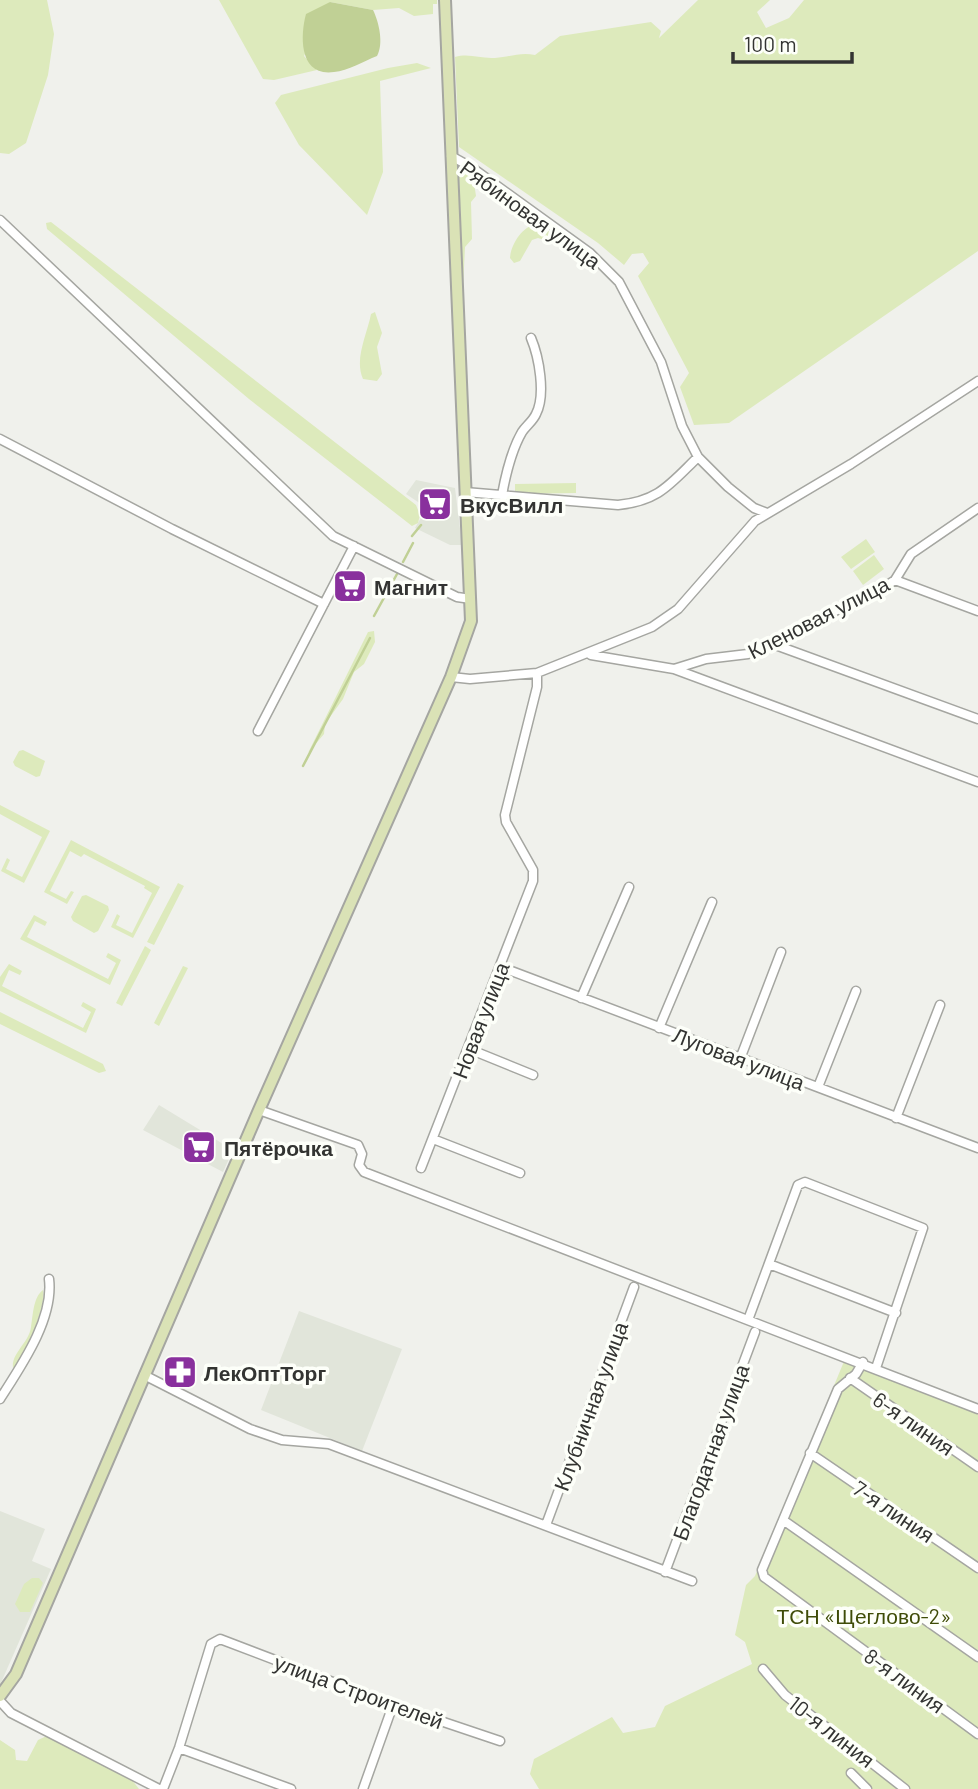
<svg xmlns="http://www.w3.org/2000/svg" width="978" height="1789" font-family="Barlow,sans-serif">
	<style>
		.built { fill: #e1e5da }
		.green { fill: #ddeabc }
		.water { fill: #c0d095 }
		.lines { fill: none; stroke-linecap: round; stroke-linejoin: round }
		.stream { stroke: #c0d095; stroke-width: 2.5 }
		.street-casing { stroke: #a5a6a1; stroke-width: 11 }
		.secondary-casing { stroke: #a5a6a1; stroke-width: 14 }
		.street { stroke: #fff; stroke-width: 8 }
		.secondary { stroke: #dae2b6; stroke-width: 10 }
		.labels { text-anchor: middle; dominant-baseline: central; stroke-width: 7; stroke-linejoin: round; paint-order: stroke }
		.street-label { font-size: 21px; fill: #333432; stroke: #fdfff9 }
		.poi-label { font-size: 21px; font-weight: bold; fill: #333432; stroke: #fdfff9; text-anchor: start }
		.park-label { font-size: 21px; fill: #3f4c08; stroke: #fdfff9 }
	</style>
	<rect width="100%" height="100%" fill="#f0f1ec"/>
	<path class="built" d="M 416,480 L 455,488 L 462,545 L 450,545 L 415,528 L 422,516 L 421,504 L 406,494 Z
		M 159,1105 L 233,1150 L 223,1172 L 143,1130 Z
		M 299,1311 L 402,1349 L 362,1451 L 261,1410 Z
		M 0,1511 L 45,1529 L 32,1561 L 51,1569 L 0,1685 Z"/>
	<path class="green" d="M 0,0 L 47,0 L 54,34 L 48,75 L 26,143 L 9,154 L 0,153 Z
		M 219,0 L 437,0 L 437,4 L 433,4 L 433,14 L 414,16 L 399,8 L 373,10 L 330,2 L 304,56 L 317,70 L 274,80 L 263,79 Z
		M 698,0 L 770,0 L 757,12 L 766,28 L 789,18 L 804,0 L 978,0 L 978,251 L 729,423 L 694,425 L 680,387 L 689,373 L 638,276 L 649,263 L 643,253 L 632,254 L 624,265 L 598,243 L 459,147 L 455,57 C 470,53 480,59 495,58 C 510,57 520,52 535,55 L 560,36 L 651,22 L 661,31 L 659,38 Z
		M 417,63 L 431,68 L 380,81 L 383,172 L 367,215 L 299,145 L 275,103 L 281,95 L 388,68 Z
		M 463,169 L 473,176 L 476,196 L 471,202 L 472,239 L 465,247 L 463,289 L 459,176 Z
		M 51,222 L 416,505 L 420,515 L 418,523 L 412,526 L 249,399 L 47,229 L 46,223 Z
		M 536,224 L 550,232 L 551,238 L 548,241 L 538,238 L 532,240 L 520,261 L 514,263 L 510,258 C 511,244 522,227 536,224 Z
		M 375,312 L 382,333 L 377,347 L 382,374 L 377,381 L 363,379 C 354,359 367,335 371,314 Z
		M 576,483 L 576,493 L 515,494 L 515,484 Z
		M 866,539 L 875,552 L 851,569 L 841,557 Z
		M 874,555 L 884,569 L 863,585 L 853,571 Z
		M 374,631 L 375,642 L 364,664 L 354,672 L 343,699 L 325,724 L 324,734 L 308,753 L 368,632 Z
		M 23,750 L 45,761 L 40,776 L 36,777 L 15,766 L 13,762 L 19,751 Z
		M 0,805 L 50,831 L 24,883 L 1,871 L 7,858 L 10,860 L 6,869 L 22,877 L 42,837 L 0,814 Z
		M 71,840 L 160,887 L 133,938 L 111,927 L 117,914 L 120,916 L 116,925 L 132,933 L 152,893 L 144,888 L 145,886 L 84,854 L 81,857 L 70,851 L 50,891 L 66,899 L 71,891 L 74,892 L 67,904 L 44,892 Z
		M 178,883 L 184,886 L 154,945 L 147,942 Z
		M 86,895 L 108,906 L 109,910 L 98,931 L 94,933 L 73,921 L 71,917 L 82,896 Z
		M 34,915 L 47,922 L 45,926 L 35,921 L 27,937 L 108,979 L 116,963 L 106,957 L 108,953 L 121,960 L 110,985 L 20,939 Z
		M 145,946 L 151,950 L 122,1006 L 116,1003 Z
		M 9,964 L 22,971 L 20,975 L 9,970 L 2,986 L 83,1028 L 91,1012 L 81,1006 L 83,1002 L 96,1009 L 86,1033 L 0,991 L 0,977 Z
		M 183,966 L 188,968 L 159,1026 L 154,1023 Z
		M 0,1012 L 103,1064 L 106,1071 L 99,1073 L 0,1024 Z
		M 43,1290 C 47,1305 24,1358 13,1368 C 11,1353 29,1343 31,1327 C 33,1316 33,1297 43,1290 Z
		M 845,1359 L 978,1412 L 978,1789 L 539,1789 L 530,1774 L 534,1759 L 612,1717 L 623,1733 L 655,1727 L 665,1706 L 752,1664 L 745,1642 L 735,1635 L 746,1585 L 755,1576 Z
		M 32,1578 L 39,1578 L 43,1583 L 30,1612 L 20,1612 L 15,1604 L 24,1584 Z
		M 49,1735 L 132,1780 L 139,1789 L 0,1789 L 0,1740 L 15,1750 L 16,1760 L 27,1761 L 38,1740 Z"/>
	<path class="water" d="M 330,2 L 373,10 C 379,22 384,44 377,56 C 364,61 348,71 334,72 C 299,77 300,36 306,14 Z"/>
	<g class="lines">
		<path class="stream" d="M 412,536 L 421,525
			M 403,562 L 413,543
			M 374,616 L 397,574
			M 303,766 L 370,638"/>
		<g class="street-casing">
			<path id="street" d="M 451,156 L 471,167 L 590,253 L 619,282 L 661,362 L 682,426 L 698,457 L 728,487 L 754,508 L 767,513
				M 0,220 L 333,536 L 457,597 L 471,599
				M 0,439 L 172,529 L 324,604
				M 465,492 L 618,505 C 659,501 670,484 698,457
				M 502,495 C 506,473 511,451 522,432 C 526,426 533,421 536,414 C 546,395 539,357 531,338
				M 895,580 L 978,611
				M 770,643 L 978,719
				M 591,655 L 674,669 L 978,782
				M 674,669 L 706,659 L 748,654 L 886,586 L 895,580 L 911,554 L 978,508
				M 451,677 L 470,679 L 537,673 L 652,627 L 678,609 L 755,521 L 851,464 L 978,381
				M 258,731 L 354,546
				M 501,967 L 978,1148
				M 581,998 L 629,887
				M 659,1028 L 712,902
				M 469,1049 L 533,1075
				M 740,1059 L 781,952
				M 818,1087 L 856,991
				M 259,1110 L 358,1145 L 362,1154 L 359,1165 L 364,1172 L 978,1409
				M 896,1118 L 940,1005
				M 433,1139 L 520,1173
				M 421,1168 L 533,881 L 533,870 L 506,822 L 505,815 L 537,687 L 537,673
				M 769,1264 L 896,1313
				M 748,1320 L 798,1185 L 805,1182 L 923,1228 L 876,1368
				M 863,1362 L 856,1374 L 838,1389 L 762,1570 L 764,1577 L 978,1734
				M 144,1375 L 250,1429 L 282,1440 L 329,1444 L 692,1581
				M 850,1378 L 978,1467
				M 0,1399 C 21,1366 54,1319 49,1279
				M 810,1453 L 978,1568
				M 783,1520 L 978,1657
				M 546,1525 L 634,1287
				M 665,1572 L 755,1332
				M 763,1669 L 785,1695 L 905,1789
				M 0,1701 L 11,1713 L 159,1789
				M 179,1748 L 291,1789
				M 851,1773 L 867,1789
				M 163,1789 L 179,1748 L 211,1644 L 220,1639 L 393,1705 L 500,1741
				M 363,1789 L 393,1705"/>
		</g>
		<g class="secondary-casing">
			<path id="secondary" d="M 0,1696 L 16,1674 L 259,1110 L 451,677 L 471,621 L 445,0"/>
		</g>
		<use href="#street" class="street"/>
		<use href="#secondary" class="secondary"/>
	</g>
	<defs>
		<g id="supermarket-square" transform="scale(1.75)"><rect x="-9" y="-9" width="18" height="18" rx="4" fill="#89309d" stroke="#fdfff9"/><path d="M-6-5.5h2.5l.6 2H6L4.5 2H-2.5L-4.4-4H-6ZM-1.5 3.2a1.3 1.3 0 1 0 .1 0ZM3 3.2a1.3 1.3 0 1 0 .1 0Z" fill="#fff"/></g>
		<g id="pharmacy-square" transform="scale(1.75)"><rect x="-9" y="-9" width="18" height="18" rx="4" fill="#89309d" stroke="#fdfff9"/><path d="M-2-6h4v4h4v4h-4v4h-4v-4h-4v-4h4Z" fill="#fff"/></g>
	</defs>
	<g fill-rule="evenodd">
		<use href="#supermarket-square" x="435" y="504"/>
		<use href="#supermarket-square" x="350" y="586"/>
		<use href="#supermarket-square" x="199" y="1147"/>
		<use href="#pharmacy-square" x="180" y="1372"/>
	</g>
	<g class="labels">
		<g class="street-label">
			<text transform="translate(531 214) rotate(36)">Рябиновая улица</text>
			<text transform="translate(818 617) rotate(-27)">Кленовая улица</text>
			<text transform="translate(480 1020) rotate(-69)">Новая улица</text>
			<text transform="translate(739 1058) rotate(21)">Луговая улица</text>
			<text transform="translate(590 1406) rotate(-70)">Клубничная улица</text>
			<text transform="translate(914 1423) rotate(35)">6-я линия</text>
			<text transform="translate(710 1452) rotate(-70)">Благодатная улица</text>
			<text transform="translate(894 1511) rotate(34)">7-я линия</text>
			<text transform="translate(905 1680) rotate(36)">8-я линия</text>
			<text transform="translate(359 1691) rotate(20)">улица Строителей</text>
			<text transform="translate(832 1731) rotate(38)">10-я линия</text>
		</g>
		<g class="poi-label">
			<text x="460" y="504">ВкусВилл</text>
			<text x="374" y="586">Магнит</text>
			<text x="224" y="1147">Пятёрочка</text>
			<text x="204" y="1372">ЛекОптТорг</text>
		</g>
		<g class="park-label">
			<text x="864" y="1615">ТСН «Щеглово-2»</text>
		</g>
	</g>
	<path d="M733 52v10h119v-10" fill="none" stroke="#333432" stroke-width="3.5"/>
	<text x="744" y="52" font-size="21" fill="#333432" stroke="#fdfff9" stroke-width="5" paint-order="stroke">100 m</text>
</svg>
